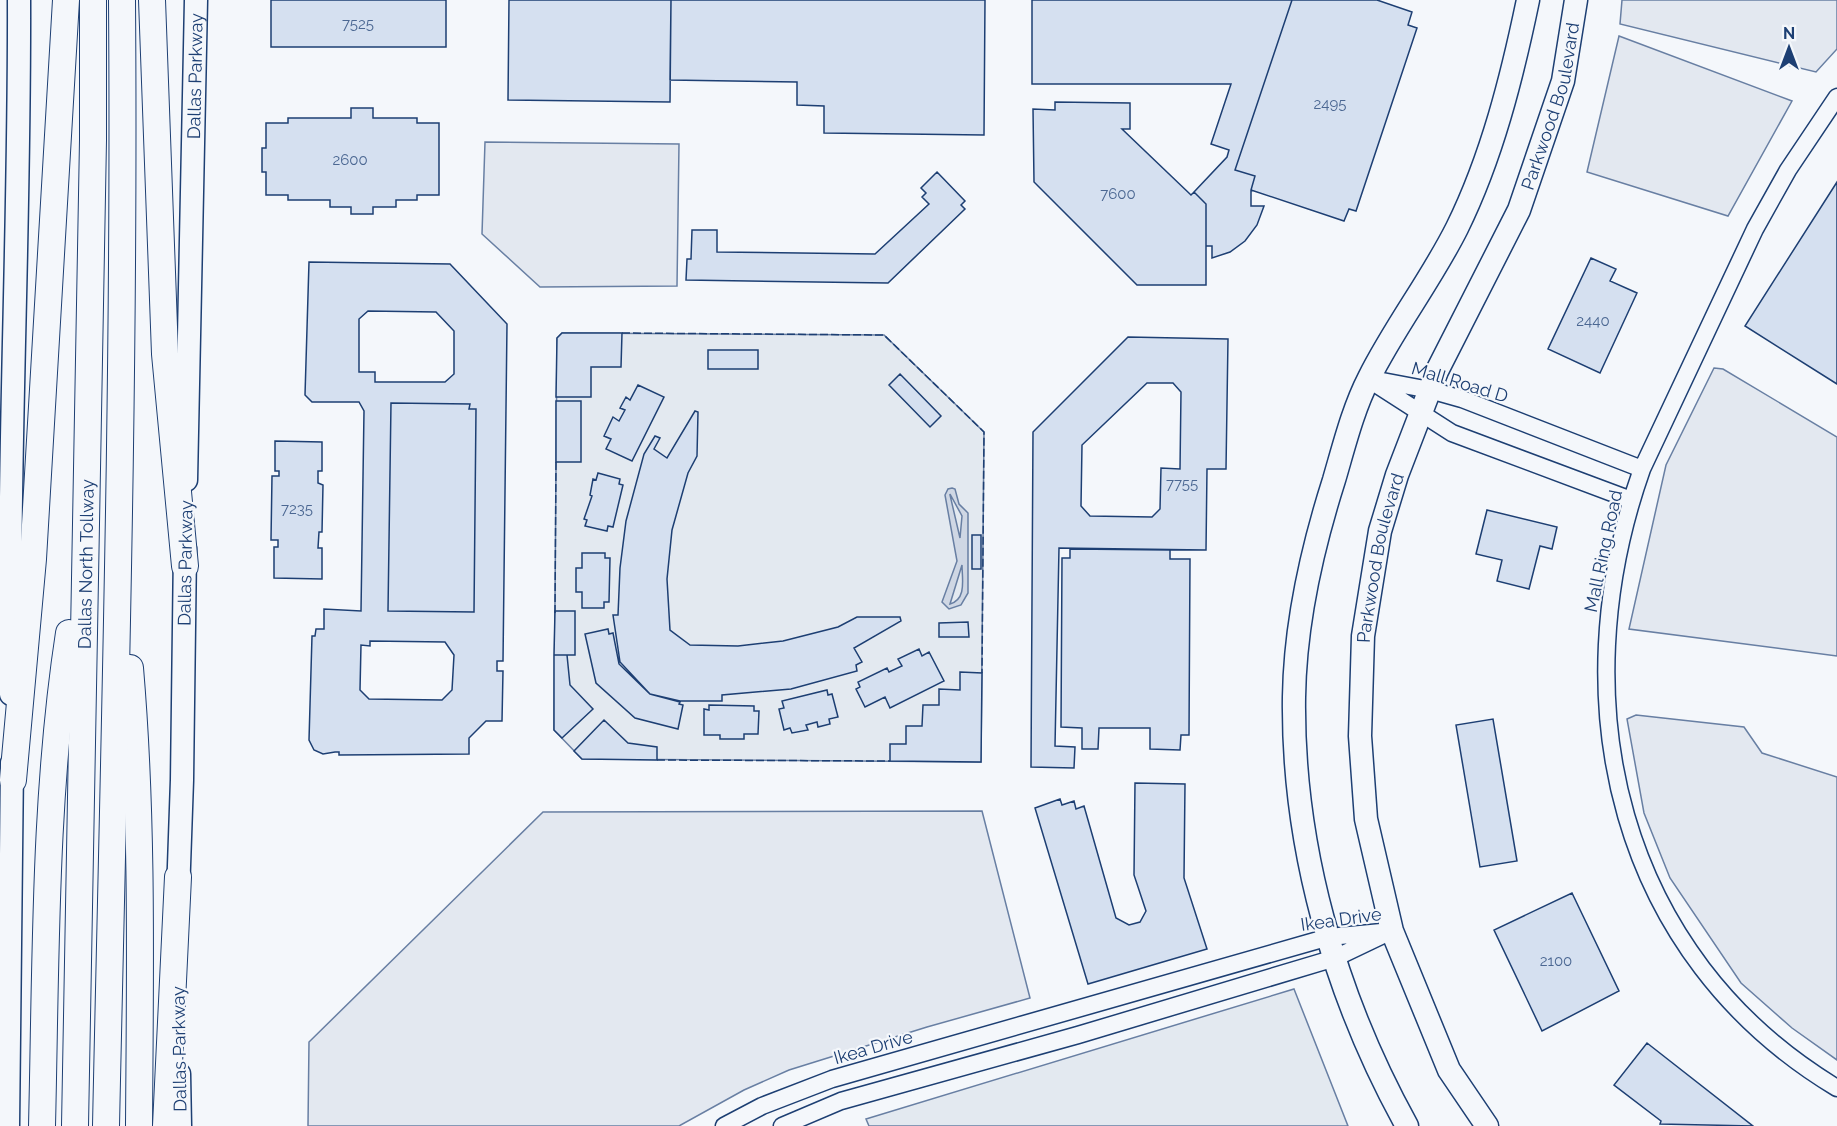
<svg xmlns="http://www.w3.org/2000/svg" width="1837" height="1126" font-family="Raleway,sans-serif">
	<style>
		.green { fill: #e3e9f0; stroke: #687fa3; stroke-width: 1.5 }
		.parking { fill: #e3e8f0; stroke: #687fa3; stroke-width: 1.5 }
		.water { fill: #cfd7e4; stroke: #687fa3; stroke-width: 1.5; fill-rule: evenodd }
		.building { fill: #d5e0f0; stroke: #1d3f73; stroke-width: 1.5; fill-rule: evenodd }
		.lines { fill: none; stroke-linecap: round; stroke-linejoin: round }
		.minor-casing { stroke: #1d3f73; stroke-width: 19 }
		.major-casing { stroke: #1d3f73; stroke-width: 25 }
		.highway-casing { stroke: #1d3f73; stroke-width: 28 }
		.minor { stroke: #f4f7fb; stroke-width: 16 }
		.major { stroke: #f4f7fb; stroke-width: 22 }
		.highway { stroke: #f4f7fb; stroke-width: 26 }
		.fence { stroke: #1d3f73; stroke-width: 1.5; stroke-dasharray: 8 3; stroke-linecap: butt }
		.labels { text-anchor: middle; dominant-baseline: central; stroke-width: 4.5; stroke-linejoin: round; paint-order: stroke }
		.number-label { font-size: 15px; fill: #4b6792 }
		.street-label { font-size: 18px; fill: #1d3f73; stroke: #f4f7fb }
	</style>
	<rect width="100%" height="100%" fill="#f4f7fb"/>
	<path class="green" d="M 562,333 L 884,335 L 984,432 L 981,762 L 582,759 L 554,730 L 557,338 Z
		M 1294,989 L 1348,1126 L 869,1126 L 866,1119 Z"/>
	<path class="parking" d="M 1622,0 L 1837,0 L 1837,49 L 1816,72 L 1620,24 Z
		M 1619,36 L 1792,101 L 1728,216 L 1587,172 Z
		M 485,142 L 679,144 L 677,286 L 540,287 L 482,234 Z
		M 1714,368 L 1723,369 L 1837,437 L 1837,656 L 1629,629 L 1666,465 Z
		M 1636,715 L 1744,727 L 1762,753 L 1837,777 L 1837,1060 L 1792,1028 L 1741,983 L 1670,878 L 1644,813 L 1627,719 Z
		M 982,811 L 1030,998 L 927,1027 L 789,1070 L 744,1090 L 679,1126 L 308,1126 L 309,1042 L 543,812 Z"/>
	<path class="water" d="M 952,488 L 955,489 L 959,504 L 968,513 L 968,593 L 961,605 L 949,609 L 942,602 L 957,561 L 945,495 L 948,489 ZM 950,494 L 962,516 L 960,538 L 950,495 ZM 962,565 C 962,579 967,599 950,604 Z"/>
	<path class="building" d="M 271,0 L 446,0 L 446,47 L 271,47 Z
		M 509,0 L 671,0 L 670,102 L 508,100 Z
		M 671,0 L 985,0 L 984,135 L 824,133 L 824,106 L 797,105 L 797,82 L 670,80 Z
		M 1032,0 L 1292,0 L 1235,170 L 1255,176 L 1251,190 L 1251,206 L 1264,206 L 1257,225 L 1245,241 L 1230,252 L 1212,258 L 1212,246 L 1206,246 L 1206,204 L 1194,192 L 1227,157 L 1229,150 L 1211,144 L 1231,84 L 1032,84 Z
		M 1292,0 L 1377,0 L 1412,12 L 1408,25 L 1417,28 L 1356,211 L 1349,209 L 1344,221 L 1251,190 L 1255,176 L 1235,170 Z
		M 1055,102 L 1130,103 L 1130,129 L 1122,129 L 1191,195 L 1194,192 L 1206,204 L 1206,285 L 1137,285 L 1034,182 L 1033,109 L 1055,110 Z
		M 351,108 L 373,108 L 373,118 L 417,118 L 417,123 L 439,123 L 439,195 L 417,195 L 417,200 L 396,200 L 396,207 L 373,207 L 373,214 L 351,214 L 351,207 L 330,207 L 330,200 L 288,200 L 288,195 L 266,195 L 266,172 L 262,172 L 262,148 L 266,148 L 266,123 L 288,123 L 288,118 L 351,118 Z
		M 937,172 L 965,201 L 961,205 L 965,209 L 888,283 L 686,280 L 687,259 L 691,259 L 692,230 L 717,230 L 717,252 L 875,254 L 929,204 L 922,197 L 926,193 L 921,188 Z
		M 1837,182 L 1837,384 L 1745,326 Z
		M 1591,258 L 1616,269 L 1610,281 L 1637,293 L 1600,373 L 1548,349 Z
		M 309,262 L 450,264 L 507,324 L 503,661 L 497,661 L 497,671 L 503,671 L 502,721 L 486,721 L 469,738 L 469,754 L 339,755 L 339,752 L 335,752 L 323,754 L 314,750 L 309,740 L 312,636 L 315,636 L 316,629 L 324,629 L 324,609 L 361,611 L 364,411 L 359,402 L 312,402 L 305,395 ZM 368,311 L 436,312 L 454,331 L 454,374 L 445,382 L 375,382 L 375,372 L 359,372 L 359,319 ZM 391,403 L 470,404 L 469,409 L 476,409 L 474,612 L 388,611 ZM 370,641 L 445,642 L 454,655 L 452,690 L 442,700 L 369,699 L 360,690 L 361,645 L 370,646 Z
		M 562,333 L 622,333 L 621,367 L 591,367 L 591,397 L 556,397 L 557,338 Z
		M 1128,337 L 1228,339 L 1226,469 L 1207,469 L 1206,550 L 1059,548 L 1055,746 L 1075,747 L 1074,768 L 1031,767 L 1033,432 ZM 1147,383 L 1173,383 L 1181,392 L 1180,469 L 1161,468 L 1160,509 L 1152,517 L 1090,516 L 1081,506 L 1082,445 Z
		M 708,350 L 758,350 L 758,369 L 708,369 Z
		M 900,374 L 941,416 L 930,427 L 889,385 Z
		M 638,385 L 664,397 L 632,461 L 606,449 L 611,439 L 604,436 L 613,417 L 619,421 L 625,410 L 620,408 L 626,397 L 630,400 Z
		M 556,401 L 581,401 L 581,462 L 556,462 Z
		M 391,403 L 470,404 L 469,409 L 476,409 L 474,612 L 388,611 Z
		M 695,411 L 698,412 L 697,456 L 688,473 L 672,530 L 667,579 L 670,630 L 690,645 L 738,646 L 783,641 L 838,627 L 857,617 L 900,617 L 901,621 L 854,648 L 862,662 L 856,665 L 857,671 L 791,689 L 722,695 L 722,701 L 680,701 L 650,694 L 620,662 L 613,615 L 618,615 L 620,568 L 626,521 L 644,454 L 655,436 L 660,438 L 654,449 L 667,458 Z
		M 275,441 L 322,442 L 322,471 L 318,471 L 318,483 L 323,485 L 322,532 L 319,532 L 318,548 L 322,548 L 322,579 L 274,578 L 274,547 L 278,547 L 278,540 L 271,540 L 272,476 L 279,476 L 279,471 L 275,471 Z
		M 598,473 L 620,479 L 619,484 L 623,485 L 613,527 L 608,526 L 607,531 L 585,526 L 587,520 L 584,519 L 592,496 L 590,495 L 593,479 L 596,480 Z
		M 1487,510 L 1557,527 L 1552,549 L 1540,546 L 1529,589 L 1497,581 L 1502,560 L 1476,554 Z
		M 972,535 L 981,535 L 981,569 L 972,569 Z
		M 1070,549 L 1170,550 L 1170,559 L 1190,559 L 1189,735 L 1181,735 L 1180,750 L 1150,749 L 1150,728 L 1099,728 L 1098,749 L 1082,749 L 1082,728 L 1061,727 L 1062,558 L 1070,558 Z
		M 582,553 L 605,553 L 605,558 L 610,558 L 609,602 L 604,602 L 604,608 L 582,608 L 582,592 L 576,592 L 576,568 L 582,568 Z
		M 555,611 L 575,611 L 575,655 L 554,655 Z
		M 968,622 L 969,637 L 939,637 L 939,623 Z
		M 608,629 L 609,634 L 613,633 L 619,664 L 650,694 L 680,702 L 679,704 L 683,705 L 678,729 L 635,718 L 596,683 L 585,634 Z
		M 919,649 L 922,656 L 929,652 L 944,681 L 890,708 L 885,697 L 865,707 L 856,689 L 860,687 L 858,682 L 887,668 L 889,672 L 902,666 L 898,659 Z
		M 554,655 L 567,655 L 570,685 L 593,709 L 562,738 L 554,730 Z
		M 960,672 L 982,673 L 981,762 L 890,761 L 890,744 L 906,744 L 906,726 L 922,726 L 923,705 L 939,705 L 939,689 L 960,690 Z
		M 827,690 L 828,695 L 832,694 L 838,717 L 829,719 L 830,724 L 818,727 L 817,722 L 806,725 L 808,730 L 792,733 L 790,728 L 784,730 L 779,709 L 784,708 L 782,701 Z
		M 709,705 L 754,706 L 754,711 L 759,711 L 758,734 L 744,734 L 744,739 L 720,739 L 720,735 L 704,735 L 704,709 L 709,710 Z
		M 1493,719 L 1517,861 L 1480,867 L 1456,725 Z
		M 604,720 L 628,743 L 657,747 L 657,760 L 582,759 L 574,751 Z
		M 1135,783 L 1185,784 L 1184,878 L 1207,949 L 1088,984 L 1035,808 L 1060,799 L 1062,805 L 1074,801 L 1076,809 L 1084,806 L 1116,918 L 1129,925 L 1140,922 L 1146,911 L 1134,875 Z
		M 1572,893 L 1619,991 L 1542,1031 L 1494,930 Z
		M 1647,1043 L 1753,1126 L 1660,1124 L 1661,1121 L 1614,1085 Z"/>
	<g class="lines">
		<g class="minor-casing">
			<path id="minor" d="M 1837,97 L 1788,170 L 1755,229 L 1642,469 C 1560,701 1617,956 1837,1088
				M 1368,379 L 1452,433 L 1631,500
				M 1377,380 L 1430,390 L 1462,399 L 1642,469
				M 724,1126 L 762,1106 L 832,1079 L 1329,937 L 1392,931
				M 782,1126 L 841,1101 L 1078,1035 L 1335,958 L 1381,936"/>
		</g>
		<g class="major-casing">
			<g id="major">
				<path id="s1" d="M 186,480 L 196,0"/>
				<path d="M 11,694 C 7,463 20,232 19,0"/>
				<path d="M 178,894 L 182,780 L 185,549"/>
				<path d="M 179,1074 L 180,1126"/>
				<path d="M 8,1126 L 12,763"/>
				<path d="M 1407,1126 C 1335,996 1292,846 1294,697 C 1295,623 1312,549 1334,480 C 1344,446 1353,409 1369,378 C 1395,326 1431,280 1457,228 C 1492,157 1512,77 1528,0"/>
				<path id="s2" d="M 1487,1126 L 1449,1070 L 1392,931 L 1366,819 L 1360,736 L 1363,636 L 1380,531 L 1397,475 L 1437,371 L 1519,210 L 1563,81 L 1576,0"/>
			</g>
		</g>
		<g class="highway-casing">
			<g id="highway">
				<path d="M 152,0 L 165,354 L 185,566"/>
				<path d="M 130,668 C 143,820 140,973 139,1126"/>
				<path d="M 13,780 L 33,559 L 66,0"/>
				<path d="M 42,1126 C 46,961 44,796 69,633"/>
				<path id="s3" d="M 75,1126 L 93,140 L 93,0"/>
				<path d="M 106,1126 C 114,751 125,375 122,0"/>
				<path d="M 166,1126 L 178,877"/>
			</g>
		</g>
		<use href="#minor" class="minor"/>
		<use href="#major" class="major"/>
		<use href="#highway" class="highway"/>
		<path class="fence" d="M 622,333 L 884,335 L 984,432 L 982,673
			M 555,613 L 556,460
			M 657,760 L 890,761"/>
	</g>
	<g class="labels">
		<g class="number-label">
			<text x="358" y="24">7525</text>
			<text x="1330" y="104">2495</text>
			<text x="350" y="160">2600</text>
			<text x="1118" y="194">7600</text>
			<text x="1593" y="321">2440</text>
			<text x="1182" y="484">7755</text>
			<text x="297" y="509">7235</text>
			<text x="1556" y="961">2100</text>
		</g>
		<g class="street-label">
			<text stroke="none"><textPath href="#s1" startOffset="404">Dallas Parkway</textPath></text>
			<text stroke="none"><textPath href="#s2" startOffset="1082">Parkwood Boulevard</textPath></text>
			<text transform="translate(1460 382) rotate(17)">Mall Road D</text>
			<text transform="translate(1603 551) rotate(-78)">Mall Ring Road</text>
			<text stroke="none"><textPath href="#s2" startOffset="596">Parkwood Boulevard</textPath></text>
			<text stroke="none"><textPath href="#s3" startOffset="562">Dallas North Tollway</textPath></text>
			<text transform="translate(185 563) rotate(-89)">Dallas Parkway</text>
			<text transform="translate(1341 919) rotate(-8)">Ikea Drive</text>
			<text transform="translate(873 1047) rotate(-16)">Ikea Drive</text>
			<text transform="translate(179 1049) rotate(-91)">Dallas Parkway</text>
		</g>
	</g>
	<g transform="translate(1789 48)" stroke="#f4f7fb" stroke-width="4.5" paint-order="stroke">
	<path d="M0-4.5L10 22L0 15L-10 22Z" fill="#1d3f73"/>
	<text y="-9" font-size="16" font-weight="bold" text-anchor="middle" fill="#1d3f73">N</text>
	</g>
</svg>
